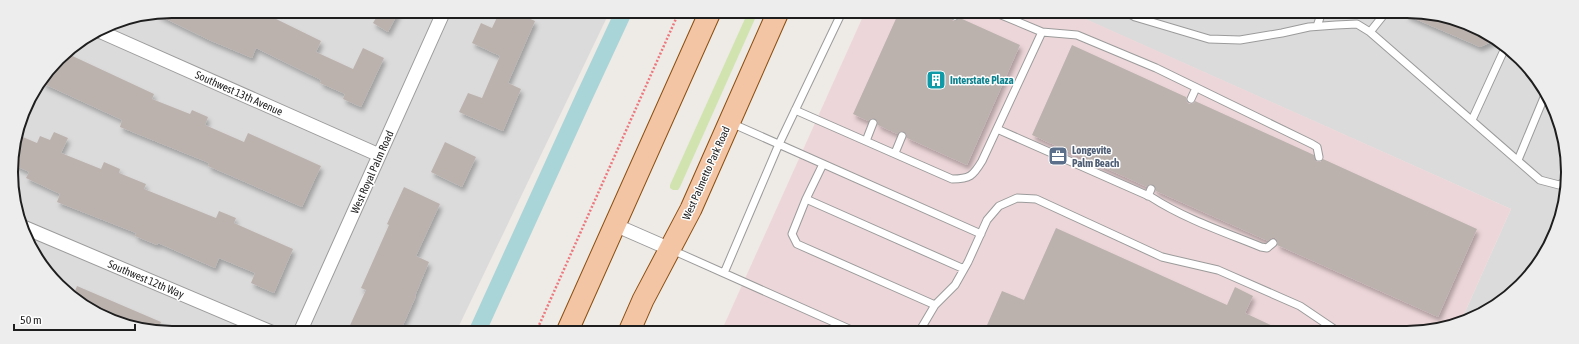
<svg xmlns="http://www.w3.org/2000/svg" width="1579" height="344" font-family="'Asap Condensed',sans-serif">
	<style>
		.residential { fill: #dcdbdb }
		.commercial { fill: #edd6d9 }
		.grass { fill: #d1e4b0 }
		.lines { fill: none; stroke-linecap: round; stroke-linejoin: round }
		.canal { stroke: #a9d5d8; stroke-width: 17 }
		.building { fill: #bbb2ae; filter: url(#shadow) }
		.lane-casing { stroke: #9b9b9b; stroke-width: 9 }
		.street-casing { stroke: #9b9b9b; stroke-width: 15 }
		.primary-casing { stroke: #8a4d0e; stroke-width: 23 }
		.path { stroke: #ed777e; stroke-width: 2.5; stroke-dasharray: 2 2; stroke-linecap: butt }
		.lane { stroke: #fff; stroke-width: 7 }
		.street { stroke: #fff; stroke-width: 13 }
		.primary { stroke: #f3c5a5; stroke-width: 21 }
		.labels { text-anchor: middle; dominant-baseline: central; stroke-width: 3; stroke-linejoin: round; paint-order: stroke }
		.culture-label { font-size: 11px; font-weight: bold; fill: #0d838f; stroke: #fff; text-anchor: start }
		.street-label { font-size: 11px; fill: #1e1e1e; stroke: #fff }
		.service-label { font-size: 11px; font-weight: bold; fill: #4e5e75; stroke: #fff; text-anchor: start }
		.rim { fill: none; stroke: #1e1e1e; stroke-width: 2 }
	</style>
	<defs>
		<filter id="shadow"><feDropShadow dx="2.5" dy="4.5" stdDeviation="2" flood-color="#0004"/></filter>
	</defs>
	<rect width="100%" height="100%" fill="#eeeae5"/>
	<path class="residential" d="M 172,11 L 610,11 L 456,332 L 151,332 L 92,312 L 51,278 L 19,224 L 11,162 L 23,110 L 58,58 L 111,23 Z
		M 1069,12 L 1428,12 L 1487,32 L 1535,74 L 1562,130 L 1567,193 L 1551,243 L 1521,286 L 1478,316 L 1461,321 L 1511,209 Z"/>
	<path class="commercial" d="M 865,12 L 1070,12 L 1511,209 L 1461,321 L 1418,333 L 721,332 Z"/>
	<path class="grass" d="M 748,12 L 758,12 L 680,187 L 678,190 L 673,190 L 670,188 L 670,185 Z"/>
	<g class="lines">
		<path class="canal" d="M 477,332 L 584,97 L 624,11"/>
	</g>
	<path class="building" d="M 172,11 L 235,11 L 251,18 L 254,11 L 272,11 L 270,16 L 321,41 L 316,52 L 353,69 L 363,48 L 384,58 L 361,107 L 343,99 L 345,94 L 320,83 L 321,80 L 256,48 L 252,58 L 209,40 L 156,14 Z
		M 380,11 L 399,11 L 388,32 L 373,23 Z
		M 500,11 L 513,11 L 535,21 L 508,83 L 521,89 L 503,131 L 459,112 L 468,93 L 482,98 L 500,56 L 472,43 L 481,23 L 492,28 Z
		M 899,12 L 946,12 L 950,14 L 951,18 L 953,21 L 957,20 L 960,18 L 1020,45 L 967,165 L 907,138 L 907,135 L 904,132 L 901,131 L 897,134 L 878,125 L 878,122 L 875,119 L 872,118 L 868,121 L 853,114 Z
		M 1407,12 L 1428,12 L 1487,32 L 1496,40 L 1480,47 L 1406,15 Z
		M 1072,45 L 1186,97 L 1187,102 L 1189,104 L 1194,103 L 1195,101 L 1314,155 L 1317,162 L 1320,162 L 1323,159 L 1477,229 L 1438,317 L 1277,245 L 1278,242 L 1275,238 L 1272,238 L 1268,241 L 1156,191 L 1153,185 L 1150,184 L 1147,187 L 1032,135 Z
		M 66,53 L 154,94 L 152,99 L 190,114 L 192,110 L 208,117 L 205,125 L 244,142 L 248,133 L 321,166 L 302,207 L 208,166 L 209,163 L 120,127 L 122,120 L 42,83 L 58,58 Z
		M 54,132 L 68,138 L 61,153 L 101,169 L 104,162 L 120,169 L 119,173 L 146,184 L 144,189 L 216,218 L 219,211 L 236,218 L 234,223 L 293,249 L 274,293 L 251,283 L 255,273 L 219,258 L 215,268 L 158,243 L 157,245 L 135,236 L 136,233 L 57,202 L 60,194 L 26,178 L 29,172 L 12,164 L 11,162 L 18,135 L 37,143 L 40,136 L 50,140 Z
		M 445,142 L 476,157 L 462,187 L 431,172 Z
		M 404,187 L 440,204 L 416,256 L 429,262 L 415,296 L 416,296 L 400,332 L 347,332 L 366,290 L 361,288 L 389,225 L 387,224 Z
		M 1056,228 L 1227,305 L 1235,287 L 1253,296 L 1245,313 L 1288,333 L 984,332 L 1002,291 L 1024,300 Z
		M 77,286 L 161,322 L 157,332 L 151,332 L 92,312 L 73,296 Z"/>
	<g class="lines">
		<g class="lane-casing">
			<path id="lane" d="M 1126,12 L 1135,17 L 1209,39 L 1240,40 L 1282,33 L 1309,27 L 1336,25 L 1357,24 L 1370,32 L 1540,180 L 1559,185 L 1566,181
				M 955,16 L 957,12
				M 1317,26 L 1322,12
				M 1042,32 L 1077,35 L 1156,68 L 1312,144 L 1317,147 L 1319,157
				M 1370,32 L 1386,12
				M 1191,99 L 1196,88
				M 795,110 L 952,179 C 970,179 973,176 982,161 L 1042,32 L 994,12
				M 1472,120 L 1505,48
				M 731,123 L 981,234
				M 997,129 L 1151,197 C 1185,219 1224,232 1261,247 L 1267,248 L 1273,243
				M 866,141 L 873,123
				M 895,153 L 902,136
				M 1518,160 L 1545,95
				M 1148,196 L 1151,189
				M 806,199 L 823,164
				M 672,250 L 856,332
				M 724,273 L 779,144 L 842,12
				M 935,305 L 797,244 L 792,234 L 806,199 L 964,269
				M 919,332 L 935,305 L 955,285 L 968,262 L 987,220 L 999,206 L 1017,198 L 1036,199 L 1162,257 L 1218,270 L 1300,306 L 1340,333"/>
		</g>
		<g class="street-casing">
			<path id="street" d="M 99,31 L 379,155
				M 615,225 L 670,249
				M 21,226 L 271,332
				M 300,332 L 444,11"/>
		</g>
		<g class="primary-casing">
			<path id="primary" d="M 567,332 L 710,12
				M 629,332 L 643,300 L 691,209 L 778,12"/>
		</g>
		<path class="path" d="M 536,332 L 679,12"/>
		<use href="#lane" class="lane"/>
		<use href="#street" class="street"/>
		<use href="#primary" class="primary"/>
	</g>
	<defs>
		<g id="building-square" transform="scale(1)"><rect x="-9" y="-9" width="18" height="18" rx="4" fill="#0f9aa8" stroke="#fff"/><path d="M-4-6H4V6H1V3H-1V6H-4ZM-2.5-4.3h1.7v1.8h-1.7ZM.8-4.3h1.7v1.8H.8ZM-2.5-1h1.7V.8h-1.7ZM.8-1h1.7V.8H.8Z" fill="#fff"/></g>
		<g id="office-square" transform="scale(1)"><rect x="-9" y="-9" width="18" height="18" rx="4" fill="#5c6f8a" stroke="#fff"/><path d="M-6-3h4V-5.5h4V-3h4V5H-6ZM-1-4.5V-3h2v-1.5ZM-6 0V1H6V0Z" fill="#fff"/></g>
	</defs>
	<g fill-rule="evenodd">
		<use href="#building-square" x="936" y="80"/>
		<use href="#office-square" x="1058" y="156"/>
	</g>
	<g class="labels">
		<g class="culture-label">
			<text x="950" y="80">Interstate Plaza</text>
		</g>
		<g class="street-label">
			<text transform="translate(239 93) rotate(24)">Southwest 13th Avenue</text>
			<text transform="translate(372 172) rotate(-66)">West Royal Palm Road</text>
			<text transform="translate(706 173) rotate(-66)">West Palmetto Park Road</text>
			<text transform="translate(146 279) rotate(23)">Southwest 12th Way</text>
		</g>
		<g class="service-label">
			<text x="1072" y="150">Longevite<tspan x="1072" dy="13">Palm Beach</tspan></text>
		</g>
	</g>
	<path d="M0 0H1579V344H0ZM172 18H1407A154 154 0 0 1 1561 172V172A154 154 0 0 1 1407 326H172A154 154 0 0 1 18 172V172A154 154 0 0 1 172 18Z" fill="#ededed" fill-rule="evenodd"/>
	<path class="rim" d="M172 18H1407A154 154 0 0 1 1561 172V172A154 154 0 0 1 1407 326H172A154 154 0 0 1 18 172V172A154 154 0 0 1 172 18Z"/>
	<path d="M14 324v6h121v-6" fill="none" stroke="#1e1e1e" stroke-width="2"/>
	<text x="20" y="324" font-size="12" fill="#1e1e1e" stroke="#ffffff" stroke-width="3" paint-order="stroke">50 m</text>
</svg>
